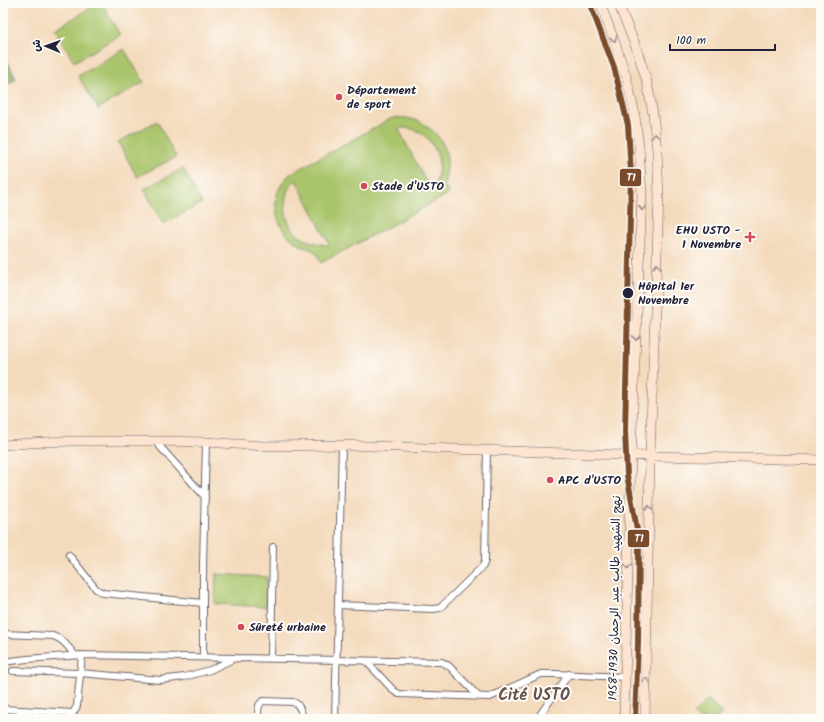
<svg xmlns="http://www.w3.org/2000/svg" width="824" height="722" font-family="Kalam,'Playpen Sans Arabic',sans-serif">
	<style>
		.green { fill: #a9c46a; stroke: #667352; fill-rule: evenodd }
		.forest { fill: #86aa5e; stroke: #54664c }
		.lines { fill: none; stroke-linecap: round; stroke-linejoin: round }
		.street-casing { stroke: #6c6268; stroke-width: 8 }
		.secondary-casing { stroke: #6c6268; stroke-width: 10 }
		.street { stroke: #fff; stroke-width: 6 }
		.secondary { stroke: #fde4d1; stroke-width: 9 }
		.tram-1-casing { stroke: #fdfcf7; stroke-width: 9 }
		.tram-1 { stroke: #7a4b2a; stroke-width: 6 }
		.oneway { stroke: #9a8d8e }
		.poi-dot { fill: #d1495b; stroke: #fdfcf7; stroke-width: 1.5 }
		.stop-dot { fill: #22223b; stroke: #fdfcf7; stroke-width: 1.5 }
		.labels { text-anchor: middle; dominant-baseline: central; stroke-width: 4; stroke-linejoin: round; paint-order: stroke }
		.poi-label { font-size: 12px; font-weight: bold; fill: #22223b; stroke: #fdfcf7; text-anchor: start }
		.stop-label { font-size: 12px; font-weight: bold; fill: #22223b; stroke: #fdfcf7; text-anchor: start }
		.street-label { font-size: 12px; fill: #22223b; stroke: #fdfcf7 }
		.district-label { font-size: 16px; font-weight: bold; fill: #685350; stroke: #fdfcf7 }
		.line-badge { stroke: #fdfcf7; stroke-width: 1.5 }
		.badge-label { font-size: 11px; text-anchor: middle; font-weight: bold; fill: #fff }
	</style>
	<rect width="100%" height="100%" fill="#fdfcf7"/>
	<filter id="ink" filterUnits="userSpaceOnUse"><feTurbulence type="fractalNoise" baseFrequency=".025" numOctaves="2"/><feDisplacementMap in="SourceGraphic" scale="8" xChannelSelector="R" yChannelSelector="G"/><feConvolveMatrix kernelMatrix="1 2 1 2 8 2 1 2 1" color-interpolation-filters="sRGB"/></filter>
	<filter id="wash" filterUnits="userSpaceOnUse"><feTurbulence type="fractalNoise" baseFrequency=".012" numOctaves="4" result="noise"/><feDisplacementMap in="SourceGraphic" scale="16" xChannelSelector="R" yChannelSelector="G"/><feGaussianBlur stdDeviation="0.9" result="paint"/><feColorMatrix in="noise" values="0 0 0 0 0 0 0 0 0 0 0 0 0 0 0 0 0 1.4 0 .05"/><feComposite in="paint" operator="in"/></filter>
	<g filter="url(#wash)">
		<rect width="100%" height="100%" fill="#f4dabc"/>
		<path class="green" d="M 99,3 L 102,3 L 120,35 L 74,62 L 55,29 Z
			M 124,49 L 144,82 L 98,109 L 78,76 Z
			M 392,118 C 398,118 405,117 411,119 C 424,121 441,136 445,149 C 449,161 447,173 444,184 L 449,194 L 321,263 C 319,260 318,254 315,252 C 312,249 307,249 303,247 C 300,245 296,242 293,240 C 278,228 271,207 279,189 C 282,183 286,178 290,174 ZM 398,128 C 415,127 426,133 434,148 C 437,153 439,158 439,165 C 439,169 438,174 437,177 C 436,182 433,187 431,191 ZM 296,180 L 329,244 L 329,245 C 318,244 306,242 297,234 C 283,222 280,191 296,180 Z
			M 157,121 L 176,157 L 137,177 L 118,142 Z
			M 183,168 L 202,203 L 163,224 L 144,189 Z
			M 216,574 L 267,577 L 266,607 L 215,604 Z
			M 708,699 L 722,714 L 717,719 L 699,719 L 693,714 Z"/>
		<path class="forest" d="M 3,52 L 16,79 L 3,87 Z"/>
	</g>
	<g filter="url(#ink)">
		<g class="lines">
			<g class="street-casing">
				<path id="street" d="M 155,441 L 205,497
					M 69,555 L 96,589 L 103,593 L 203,603
					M 338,605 L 433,609 L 440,608 L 483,566 L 485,561 L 487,450
					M 3,634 L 53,636 C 63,639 68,647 75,655
					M 203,657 L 203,565 L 206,442
					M 271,658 L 273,547
					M 366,661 L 394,691 L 399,694 L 490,697 L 541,674 L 555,674 L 625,677
					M 3,662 L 27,659 L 82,655 L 442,662 L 449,666 L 479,697
					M 13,671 L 80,673 L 160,680 L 184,677 L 210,670 L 235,658
					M 3,709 L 73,713
					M 67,719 L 73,713 L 77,706 L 82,655
					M 258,719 C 258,713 257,704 263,701 L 293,702 C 300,704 301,712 304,719
					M 335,719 L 342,445
					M 537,719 L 569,674"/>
			</g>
			<g class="secondary-casing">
				<path id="secondary" d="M 600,3 L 614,40 L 626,76 L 634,110 L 639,146 L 642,195 L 631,455 L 624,719
					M 618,3 L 636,47 L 647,82 L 653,114 L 657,151 L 659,196 L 650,456 L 645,719
					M 3,445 L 44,442 L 74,441 L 155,441 L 206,442 L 263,446 L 342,445 L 650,456 L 821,460"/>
			</g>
			<use href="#street" class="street"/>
			<use href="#secondary" class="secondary"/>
			<g class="tram-1-casing">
				<path id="tram-1" d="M 589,3 L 593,12 L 614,67 L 628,125 L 631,173 L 625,431 L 627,475 L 639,540 L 638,644 L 635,719"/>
			</g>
			<use href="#tram-1" class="tram-1"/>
		</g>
		<defs><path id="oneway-chevron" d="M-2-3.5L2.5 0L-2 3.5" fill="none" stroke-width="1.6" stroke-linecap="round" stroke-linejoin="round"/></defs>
		<g class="oneway">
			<use href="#oneway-chevron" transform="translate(614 39) rotate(70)"/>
			<use href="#oneway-chevron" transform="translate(655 136) rotate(-96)"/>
			<use href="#oneway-chevron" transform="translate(642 208) rotate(93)"/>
			<use href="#oneway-chevron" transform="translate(657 266) rotate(-88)"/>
			<use href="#oneway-chevron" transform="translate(636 338) rotate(93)"/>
			<use href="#oneway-chevron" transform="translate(649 508) rotate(-89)"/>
			<use href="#oneway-chevron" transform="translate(628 566) rotate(91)"/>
			<use href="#oneway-chevron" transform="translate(646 680) rotate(-89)"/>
		</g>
	</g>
	<g class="poi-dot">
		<circle cx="339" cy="97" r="4"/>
		<circle cx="364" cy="186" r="4"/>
		<path d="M748 231h4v4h4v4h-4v4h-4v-4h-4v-4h4z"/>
		<circle cx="550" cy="480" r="4"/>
		<circle cx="241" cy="627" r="4"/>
	</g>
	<circle class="stop-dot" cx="628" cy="293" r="6"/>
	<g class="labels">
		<g class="poi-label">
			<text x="347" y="90">Département<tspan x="347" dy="14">de sport</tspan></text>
			<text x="372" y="186">Stade d'USTO</text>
			<text x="741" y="230" text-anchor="end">EHU USTO -<tspan x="741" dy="14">1 Novembre</tspan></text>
			<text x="558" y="480">APC d'USTO</text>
			<text x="249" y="627">Sûreté urbaine</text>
		</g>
		<g class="stop-label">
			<text x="638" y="286">Hôpital 1er<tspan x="638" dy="14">Novembre</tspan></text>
		</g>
		<g class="street-label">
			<text transform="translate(615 598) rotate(-89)">نهج الشهيد طالب عبد الرحمان 1930-1958</text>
		</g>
		<g class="district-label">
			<text x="534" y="695">Cité USTO</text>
		</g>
	</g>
	<g class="line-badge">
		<rect x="619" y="168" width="23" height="19" rx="4" fill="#7a4b2a"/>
		<rect x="627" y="529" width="23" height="19" rx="4" fill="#7a4b2a"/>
	</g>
	<g class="badge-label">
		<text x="631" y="181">T1</text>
		<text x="639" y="542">T1</text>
	</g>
	<rect width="824" height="722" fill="none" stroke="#fdfcf7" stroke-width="16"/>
	<g transform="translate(46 46) rotate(272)" stroke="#fdfcf7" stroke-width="3" paint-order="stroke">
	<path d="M0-3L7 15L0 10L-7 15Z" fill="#22223b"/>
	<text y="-6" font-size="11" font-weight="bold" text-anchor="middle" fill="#22223b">ش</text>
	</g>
	<path d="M670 44v6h105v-6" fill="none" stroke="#22223b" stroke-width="2"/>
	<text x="676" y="44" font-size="12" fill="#22223b" stroke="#fdfcf7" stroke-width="3" paint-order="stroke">100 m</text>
</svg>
